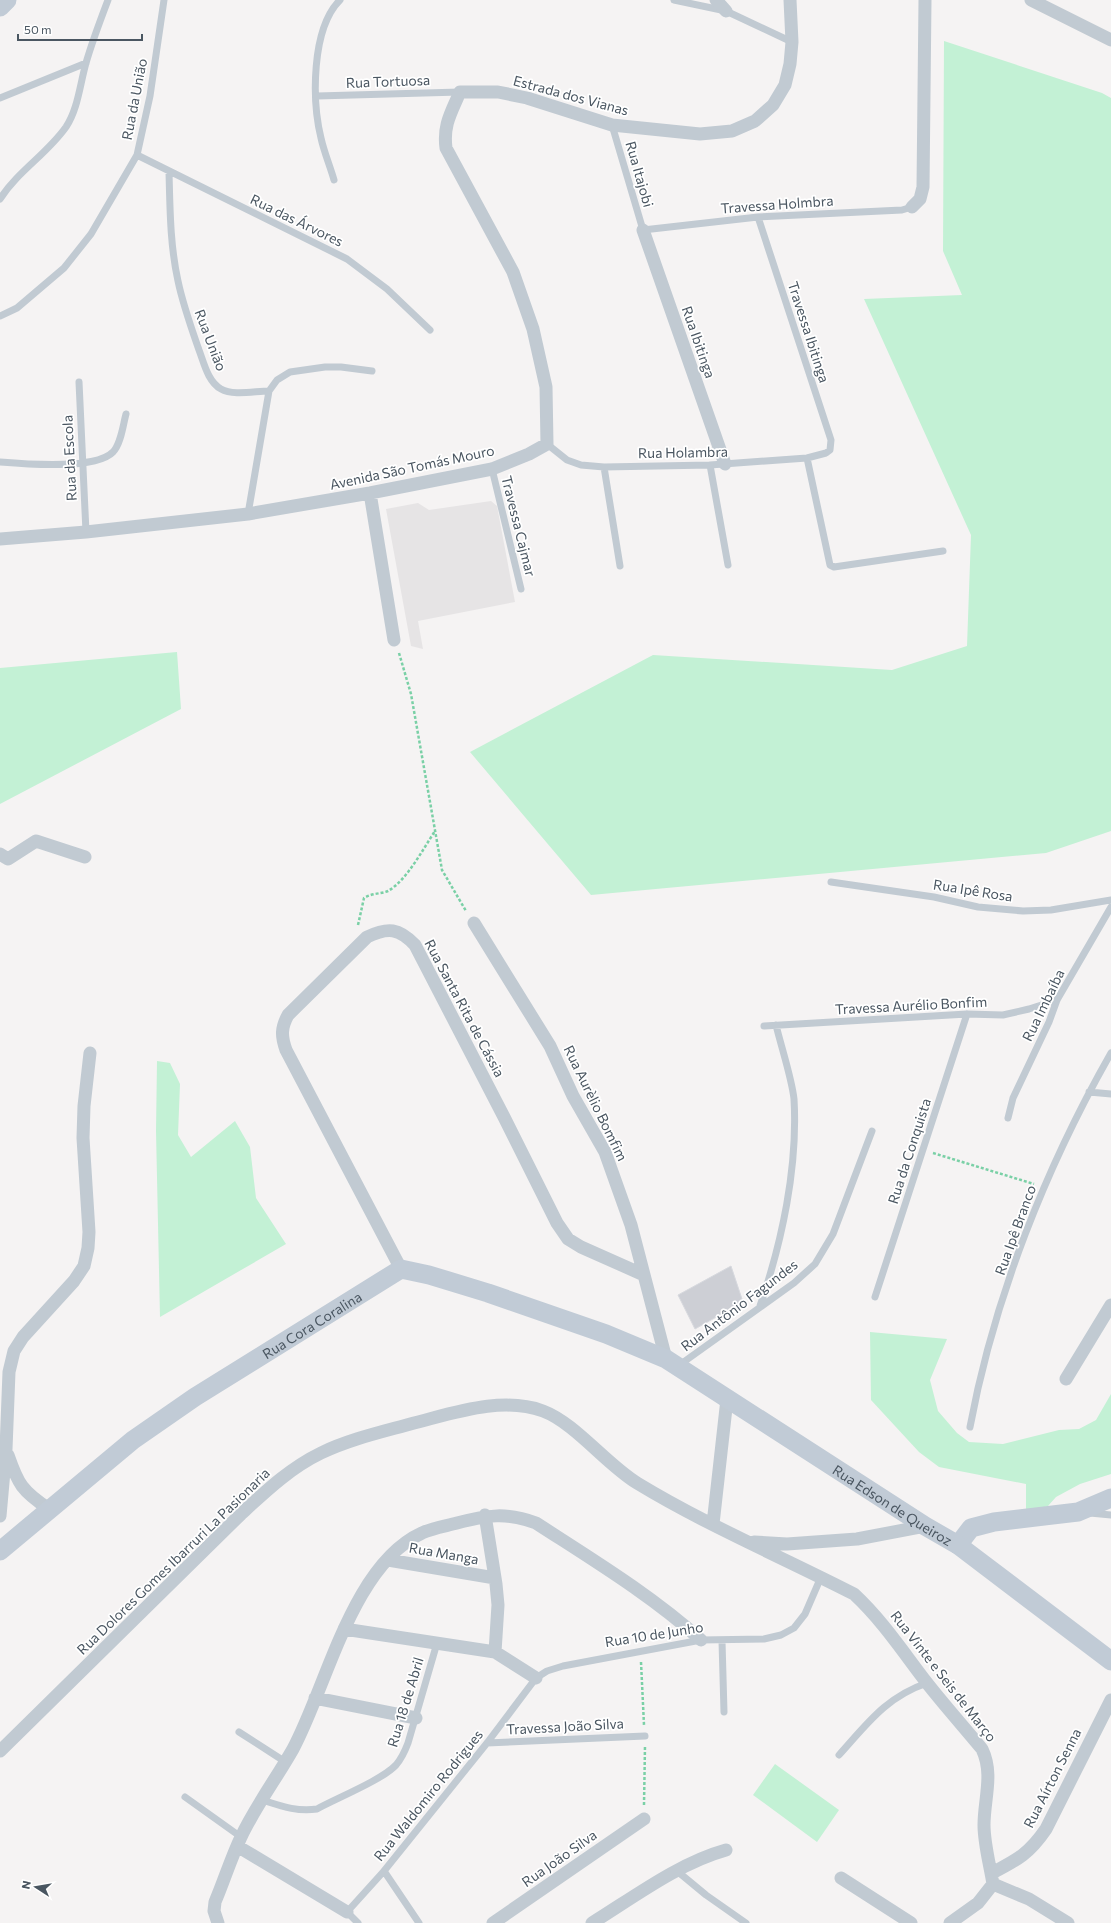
<svg xmlns="http://www.w3.org/2000/svg" width="1111" height="1923" font-family="Commissioner,sans-serif">
	<style>
		.education { fill: #e6e4e5 }
		.green { fill: #c3f1d5 }
		.building { fill: #cdcfd5; stroke: #d7d9de }
		.lines { fill: none; stroke-linecap: round; stroke-linejoin: round }
		.path { stroke: #7ad0a6; stroke-width: 2.5; stroke-dasharray: 3 2; stroke-linecap: butt }
		.lane { stroke: #c1cad2; stroke-width: 7 }
		.street { stroke: #c1cad2; stroke-width: 13 }
		.secondary { stroke: #c1cbd6; stroke-width: 19 }
		.labels { text-anchor: middle; dominant-baseline: central; stroke-width: 3.5; stroke-linejoin: round; paint-order: stroke }
		.street-label { font-size: 14px; fill: #4a5661; stroke: #fff }
	</style>
	<rect width="100%" height="100%" fill="#f5f3f3"/>
	<path class="education" d="M 491,501 L 497,506 L 515,602 L 418,621 L 423,649 L 411,646 L 386,509 L 418,503 L 429,510 Z"/>
	<path class="green" d="M 944,41 L 1102,93 L 1111,98 L 1111,831 L 1046,853 L 591,895 L 470,752 L 653,655 L 892,670 L 967,646 L 971,535 L 864,299 L 962,295 L 943,251 Z
		M 177,652 L 181,709 L 0,804 L 0,668 Z
		M 157,1061 L 170,1063 L 180,1084 L 178,1135 L 191,1157 L 235,1121 L 250,1147 L 256,1198 L 286,1244 L 160,1317 L 156,1131 Z
		M 870,1332 L 947,1339 L 930,1380 L 938,1411 L 957,1433 L 969,1442 L 1003,1444 L 1059,1430 L 1079,1429 L 1096,1420 L 1111,1394 L 1111,1474 L 1080,1484 L 1056,1497 L 1048,1506 L 1026,1513 L 1026,1484 L 939,1467 L 919,1452 L 871,1400 Z
		M 775,1764 L 839,1810 L 817,1842 L 753,1795 Z"/>
	<path class="building" d="M 731,1266 L 743,1302 L 695,1329 L 678,1295 Z"/>
	<g class="lines">
		<path class="path" d="M 399,653 L 411,694 L 442,870 L 466,911
			M 358,925 L 364,898 C 372,893 381,894 388,891 C 407,880 423,849 435,831
			M 933,1153 L 1034,1184
			M 641,1662 L 644,1725
			M 644,1805 L 645,1746"/>
		<path class="lane" d="M 674,0 L 726,11 L 792,42
			M 317,96 L 460,92
			M 0,98 L 86,63
			M 612,125 L 643,230 L 758,217 L 902,210 L 912,207
			M 137,155 L 347,259 L 387,289 L 430,330
			M 169,172 C 170,208 170,245 178,281 C 183,305 191,327 199,350 C 204,363 208,382 221,389 C 233,396 255,391 269,391 L 248,514
			M 334,180 C 330,166 324,152 321,138 C 312,101 311,29 340,0
			M 0,199 C 18,171 47,154 66,127 C 78,109 80,84 86,63 C 92,42 100,21 108,0
			M 0,316 L 17,308 L 64,268 L 91,234 L 137,155 L 150,96 L 164,0
			M 79,382 L 86,532
			M 269,391 L 277,380 L 290,372 L 325,367 L 341,367 L 372,371
			M 547,444 L 567,460 L 581,465 L 604,467 L 710,465 L 807,458 L 826,453 L 830,450 L 831,440 L 758,217
			M 807,458 L 830,565 L 834,567 L 943,551
			M 0,462 C 24,464 96,470 113,452 C 121,444 123,425 126,414
			M 710,465 L 728,565
			M 604,467 L 620,566
			M 492,469 L 521,589
			M 831,882 L 934,897 L 978,907 L 1023,911 L 1051,910 L 1111,900
			M 764,1026 L 967,1014 L 1003,1015 L 1029,1009 L 1057,1000
			M 1089,1092 L 1111,1094
			M 1008,1118 L 1013,1098 L 1049,1022 L 1057,1000 L 1111,907
			M 875,1297 L 967,1014
			M 760,1306 C 782,1242 798,1167 794,1099 C 792,1079 781,1046 776,1025
			M 678,1366 L 794,1283 L 815,1264 L 833,1234 L 872,1131
			M 970,1427 C 994,1298 1046,1167 1111,1053
			M 1090,1513 L 1111,1515
			M 722,1641 L 724,1712
			M 239,1732 L 284,1761
			M 487,1743 L 645,1736
			M 839,1755 C 867,1724 886,1697 927,1683
			M 185,1797 L 241,1837
			M 262,1800 C 281,1806 297,1812 317,1809 C 337,1798 382,1780 396,1765 C 402,1758 405,1751 408,1743 L 437,1643
			M 384,1871 L 419,1923
			M 677,1871 L 706,1895 L 746,1923
			M 358,1923 L 347,1912 L 384,1871 L 487,1743 L 536,1678 L 547,1671 L 563,1666 L 701,1640 L 764,1639 L 781,1635 L 794,1628 L 805,1614 L 821,1577"/>
		<path class="street" d="M 716,0 L 726,11
			M 1031,0 L 1111,40
			M 912,207 L 920,199 L 923,187 L 925,0
			M 643,230 L 725,464
			M 370,493 L 394,640
			M 0,539 L 86,532 L 248,514 L 370,493 L 492,469 L 529,454 L 547,444 L 546,387 L 533,329 L 513,272 L 446,148 C 443,125 451,113 460,92 L 498,92 L 527,98 L 612,125 L 700,134 L 732,131 L 755,121 L 773,105 L 785,85 L 790,64 L 792,42 L 790,0
			M 0,854 L 8,859 L 36,841 L 85,857
			M 474,923 L 550,1046 L 573,1096 L 605,1152 L 631,1225 L 666,1359
			M 401,1269 L 286,1050 C 281,1036 281,1028 288,1015 L 367,937 C 388,927 399,928 415,945 L 504,1117 L 557,1223 L 568,1239 L 581,1247 L 644,1275
			M 1066,1379 L 1111,1305
			M 8,1455 C 18,1484 22,1491 49,1509
			M 485,1515 L 496,1584 L 498,1605 L 495,1652 L 536,1678
			M 0,1516 L 6,1449 L 9,1372 L 14,1351 L 23,1337 L 74,1281 L 84,1266 L 88,1248 L 89,1232 L 83,1138 L 84,1106 L 90,1053
			M 713,1524 L 727,1399
			M 754,1542 L 787,1544 L 857,1539 L 925,1526
			M 388,1560 L 495,1578
			M 344,1629 L 495,1652
			M 315,1698 L 416,1718
			M 0,1751 L 241,1514 C 266,1491 290,1468 321,1453 C 350,1439 382,1432 414,1423 C 454,1413 502,1396 543,1411 C 575,1423 606,1464 637,1483 C 706,1525 782,1557 854,1594 C 883,1621 903,1652 927,1683 C 945,1706 964,1727 982,1749 C 994,1774 984,1799 984,1825 C 984,1844 990,1865 993,1884 L 978,1903 L 950,1923
			M 237,1846 L 347,1912
			M 992,1873 C 1017,1860 1029,1854 1046,1829 L 1111,1700
			M 841,1878 L 911,1923
			M 993,1884 L 1029,1899 L 1068,1923
			M 218,1923 L 214,1911 L 215,1902 C 224,1881 231,1858 241,1837 C 255,1807 276,1779 293,1749 C 327,1686 352,1565 422,1533 C 432,1528 446,1526 457,1523 C 487,1515 507,1512 536,1523 C 593,1560 651,1595 701,1640
			M 493,1923 L 644,1819
			M 592,1923 C 634,1897 679,1863 726,1850"/>
		<g class="secondary">
			<path d="M 0,7 L 7,0"/>
			<path d="M 958,1545 L 971,1528 L 994,1522 L 1078,1512 L 1111,1498"/>
			<path id="s1" d="M 0,1551 L 133,1440 L 195,1397 L 401,1269 L 429,1275 L 488,1293 L 606,1334 L 666,1359 L 925,1526 L 958,1545 L 1111,1661"/>
		</g>
	</g>
	<g class="labels">
		<g class="street-label">
			<text transform="translate(388 81) rotate(-2)">Rua Tortuosa</text>
			<text transform="translate(571 95) rotate(15)">Estrada dos Vianas</text>
			<text transform="translate(134 99) rotate(-79)">Rua da União</text>
			<text transform="translate(640 174) rotate(74)">Rua Itajobi</text>
			<text transform="translate(777 204) rotate(-4)">Travessa Holmbra</text>
			<text transform="translate(297 220) rotate(26)">Rua das Árvores</text>
			<text transform="translate(809 332) rotate(72)">Travessa Ibitinga</text>
			<text transform="translate(211 340) rotate(69)">Rua União</text>
			<text transform="translate(699 342) rotate(71)">Rua Ibitinga</text>
			<text transform="translate(683 452) rotate(-1)">Rua Holambra</text>
			<text transform="translate(69 458) rotate(-93)">Rua da Escola</text>
			<text transform="translate(412 467) rotate(-12)">Avenida São Tomás Mouro</text>
			<text transform="translate(519 526) rotate(76)">Travessa Cajmar</text>
			<text transform="translate(973 890) rotate(9)">Rua Ipê Rosa</text>
			<text transform="translate(911 1005) rotate(-3)">Travessa Aurélio Bonfim</text>
			<text transform="translate(1043 1005) rotate(-64)">Rua Imbaíba</text>
			<text transform="translate(465 1008) rotate(62)">Rua Santa Rita de Cássia</text>
			<text transform="translate(596 1103) rotate(64)">Rua Aurèlio Bomfim</text>
			<text transform="translate(909 1151) rotate(-72)">Rua da Conquista</text>
			<text transform="translate(1015 1230) rotate(-70)">Rua Ipê Branco</text>
			<text transform="translate(739 1305) rotate(-37)">Rua Antônio Fagundes</text>
			<text stroke="none"><textPath href="#s1" startOffset="386">Rua Cora Coralina</textPath></text>
			<text stroke="none"><textPath href="#s1" startOffset="1041">Rua Edson de Queiroz</textPath></text>
			<text transform="translate(444 1553) rotate(10)">Rua Manga</text>
			<text transform="translate(173 1561) rotate(-44)">Rua Dolores Gomes Ibarruri La Pasionaria</text>
			<text transform="translate(654 1634) rotate(-9)">Rua 10 de Junho</text>
			<text transform="translate(944 1676) rotate(52)">Rua Vinte e Seis de Março</text>
			<text transform="translate(405 1702) rotate(-73)">Rua 18 de Abril</text>
			<text transform="translate(565 1726) rotate(-3)">Travessa João Silva</text>
			<text transform="translate(1052 1778) rotate(-63)">Rua Aírton Senna</text>
			<text transform="translate(428 1795) rotate(-51)">Rua Waldomiro Rodrigues</text>
			<text transform="translate(559 1858) rotate(-35)">Rua João Silva</text>
		</g>
	</g>
	<g transform="translate(36 1887) rotate(282)" stroke="#ffffff" stroke-width="3" paint-order="stroke">
	<path d="M0-3L7 15L0 10L-7 15Z" fill="#4a5661"/>
	<text y="-6" font-size="11" font-weight="bold" text-anchor="middle" fill="#4a5661">N</text>
	</g>
	<path d="M18 34v6h124v-6" fill="none" stroke="#4a5661" stroke-width="2"/>
	<text x="24" y="34" font-size="12" fill="#4a5661" stroke="#ffffff" stroke-width="3" paint-order="stroke">50 m</text>
</svg>
